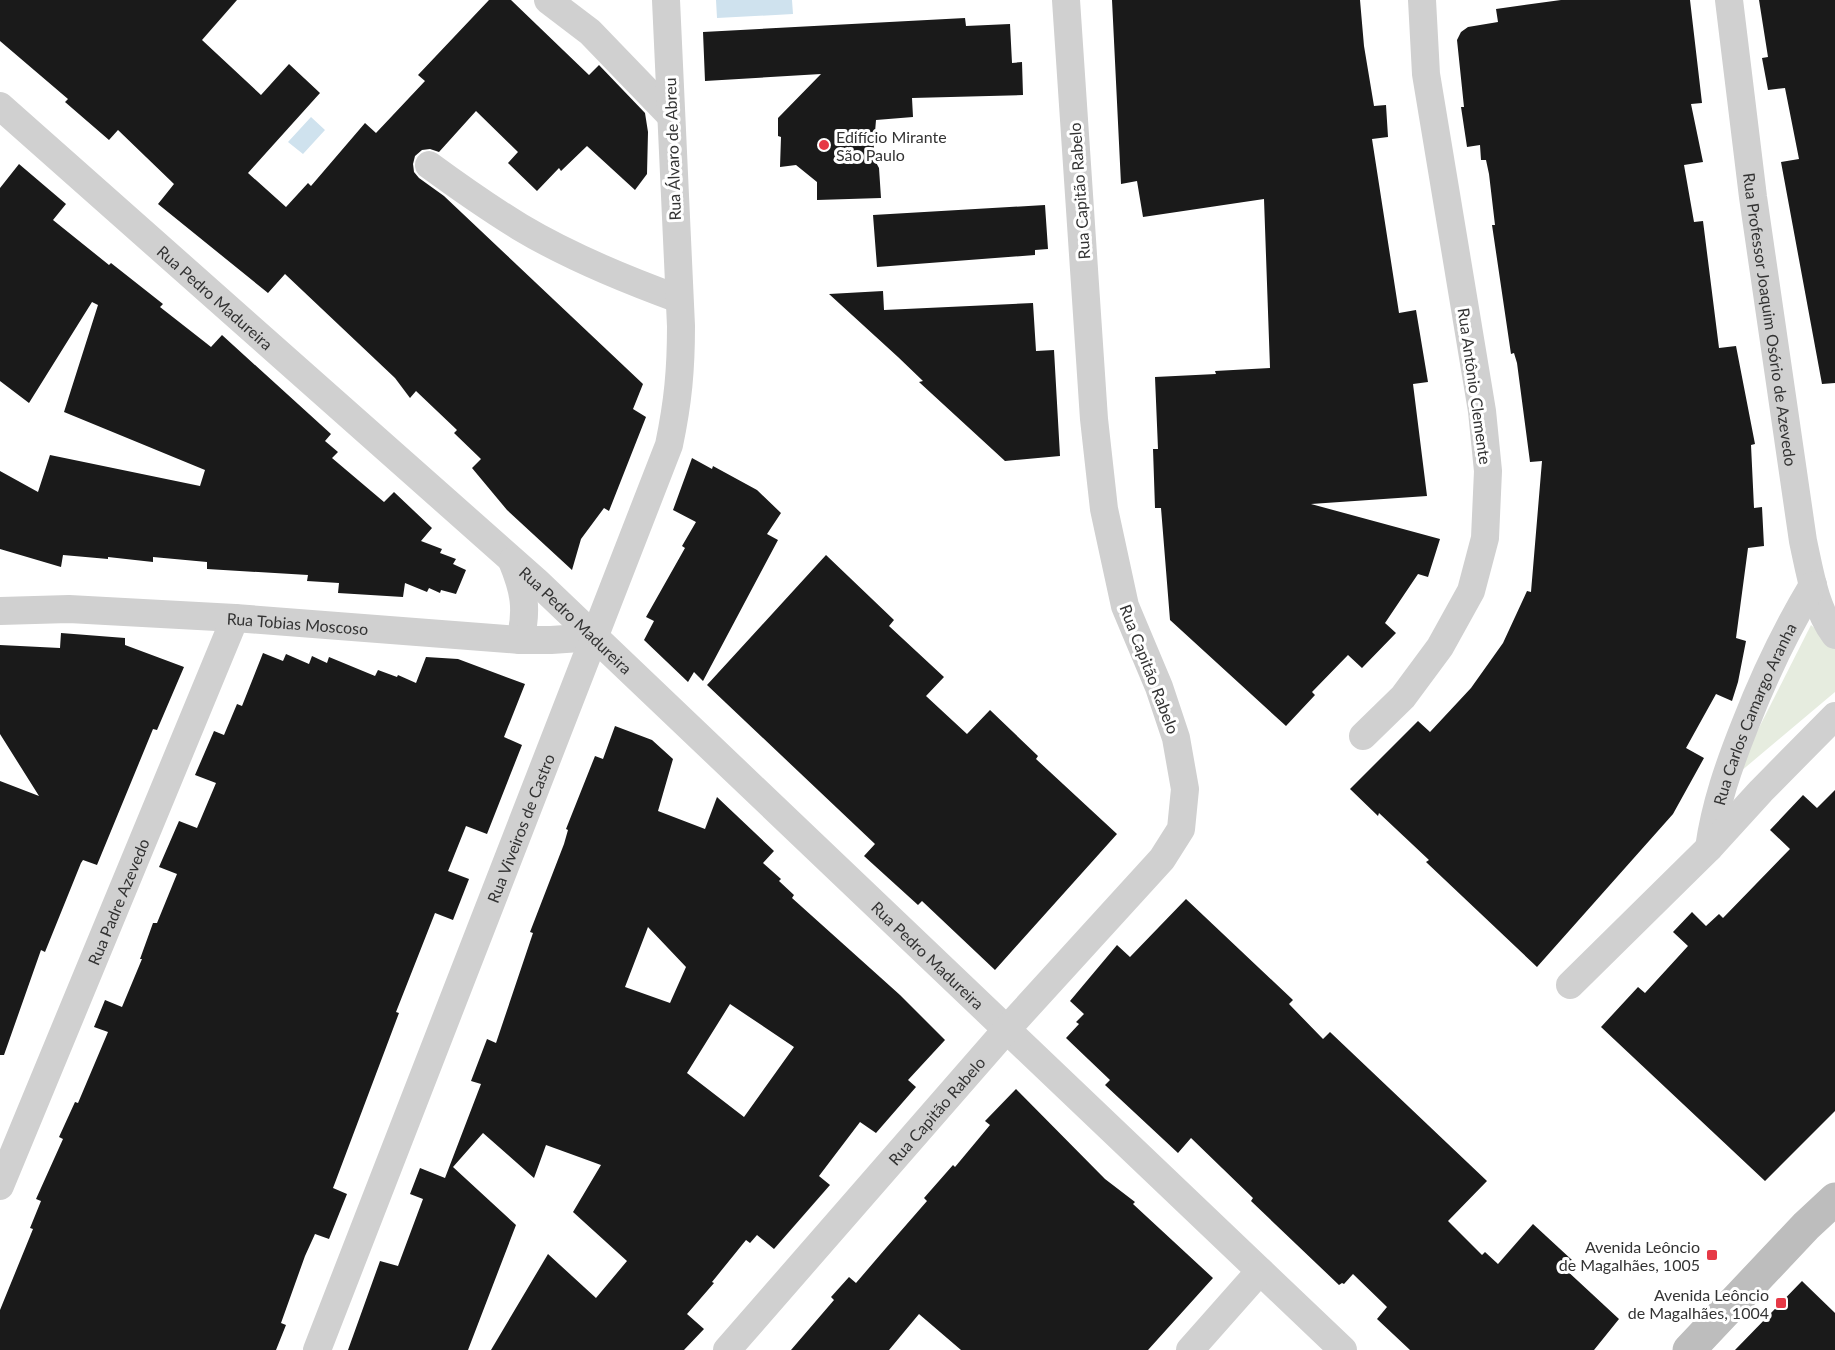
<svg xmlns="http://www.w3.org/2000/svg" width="1835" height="1350" font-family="Lato,sans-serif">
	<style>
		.green { fill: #e6ecdf }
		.water { fill: #cfe2ee }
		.building { fill: #1a1a1a; fill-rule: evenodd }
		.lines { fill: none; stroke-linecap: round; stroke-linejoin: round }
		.minor { stroke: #d0d0d0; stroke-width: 28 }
		.secondary { stroke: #bdbdbd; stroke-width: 33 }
		.poi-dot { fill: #e63946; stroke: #fff; stroke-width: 2 }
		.labels { text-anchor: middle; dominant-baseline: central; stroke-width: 6; stroke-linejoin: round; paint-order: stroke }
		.poi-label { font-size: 16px; fill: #333; stroke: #fff; text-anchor: end }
		.street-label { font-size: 16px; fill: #333; stroke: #fff }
	</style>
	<rect width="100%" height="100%" fill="#fff"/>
	<path class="green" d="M 1811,625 L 1835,646 L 1835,692 L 1734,777 Z"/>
	<path class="water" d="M 716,0 L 792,0 L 793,14 L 717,18 Z
		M 311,117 L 325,130 L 303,154 L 288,142 Z"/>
	<path class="building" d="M 0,0 L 237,0 L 202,40 L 261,95 L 289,64 L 320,93 L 248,173 L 286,207 L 308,183 L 311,186 L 365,123 L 376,133 L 425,81 L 418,75 L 489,0 L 511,0 L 589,75 L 599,65 L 645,113 L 648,132 L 647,174 L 635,190 L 587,146 L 561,171 L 559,168 L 537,191 L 508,163 L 518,152 L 476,111 L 439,152 L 430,149 L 422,150 L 415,156 L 413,164 L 414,172 L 419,178 L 444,196 L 643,384 L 633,409 L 646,417 L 609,511 L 604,508 L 581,539 L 572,570 L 507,510 L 472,468 L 481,459 L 454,433 L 457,430 L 416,391 L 410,398 L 395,378 L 285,274 L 268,293 L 158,204 L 174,184 L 118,130 L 109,140 L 65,102 L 68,99 L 0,41 Z
		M 1112,0 L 1360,0 L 1364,46 L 1374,106 L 1386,105 L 1388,137 L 1372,139 L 1399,313 L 1416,310 L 1428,382 L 1413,384 L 1427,496 L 1311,504 L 1440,539 L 1428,577 L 1418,574 L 1385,623 L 1396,633 L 1362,668 L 1348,655 L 1312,692 L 1315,695 L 1286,726 L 1170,620 L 1161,508 L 1155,508 L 1153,449 L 1158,449 L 1155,377 L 1216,374 L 1215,371 L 1270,368 L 1264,199 L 1143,217 L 1137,181 L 1121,184 Z
		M 1561,0 L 1690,0 L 1702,103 L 1691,104 L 1703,162 L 1684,165 L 1694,222 L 1703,221 L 1719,348 L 1736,346 L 1755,444 L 1751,445 L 1754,508 L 1762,507 L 1764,546 L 1748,548 L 1736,638 L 1746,641 L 1738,682 L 1732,701 L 1716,694 L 1686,748 L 1704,758 L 1673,814 L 1537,967 L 1426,862 L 1429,860 L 1379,813 L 1378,816 L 1350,789 L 1418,721 L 1430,732 L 1471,688 L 1503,643 L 1527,591 L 1531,592 L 1542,461 L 1530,462 L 1517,363 L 1514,353 L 1511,354 L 1492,225 L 1495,225 L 1489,174 L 1486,160 L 1481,160 L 1480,145 L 1467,147 L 1461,107 L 1464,107 L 1457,40 L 1461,32 L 1468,27 L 1498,22 L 1496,9 Z
		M 1759,0 L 1835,0 L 1835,383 L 1822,384 L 1781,162 L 1799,159 L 1785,88 L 1768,90 L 1762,58 L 1768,57 Z
		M 965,18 L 966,26 L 1010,24 L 1012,63 L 1022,62 L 1023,95 L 912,98 L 913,117 L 876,120 L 873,157 L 879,168 L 881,198 L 817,200 L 817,182 L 796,165 L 780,167 L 781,137 L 778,136 L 778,118 L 821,74 L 705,81 L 703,32 Z
		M 19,164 L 66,204 L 53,220 L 109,265 L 111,263 L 163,304 L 160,307 L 206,343 L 211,347 L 222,335 L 331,434 L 325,441 L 338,452 L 332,458 L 384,502 L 394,492 L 432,528 L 421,541 L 442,549 L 440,553 L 456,559 L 453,564 L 466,570 L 456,594 L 441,590 L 440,593 L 429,588 L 427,592 L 405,583 L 403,597 L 338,593 L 339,583 L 307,581 L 308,575 L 207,569 L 207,562 L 153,557 L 153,562 L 108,557 L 108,559 L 63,555 L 61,567 L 0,549 L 0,471 L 38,492 L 50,455 L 200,486 L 205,470 L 64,412 L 98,305 L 92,302 L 29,403 L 0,381 L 0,188 Z
		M 1045,205 L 1048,249 L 1035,250 L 1035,255 L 877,267 L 873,215 Z
		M 883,291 L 884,310 L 1033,303 L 1036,351 L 1054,350 L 1060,456 L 1005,461 L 919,382 L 923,381 L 898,357 L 829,294 Z
		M 692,458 L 712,469 L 713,466 L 757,490 L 781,513 L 767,534 L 778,540 L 703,681 L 694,672 L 688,682 L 644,640 L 654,621 L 646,617 L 685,548 L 682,546 L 696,522 L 673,510 Z
		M 826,555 L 894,620 L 889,626 L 944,677 L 926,696 L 967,734 L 990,710 L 1038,756 L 1036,759 L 1117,834 L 995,970 L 922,901 L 918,905 L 864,856 L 875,844 L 707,685 Z
		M 61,633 L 125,638 L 125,645 L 184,667 L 157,730 L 153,729 L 97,865 L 83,860 L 81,863 L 45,952 L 41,950 L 4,1055 L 0,1055 L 0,781 L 39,796 L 0,734 L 0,645 L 60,648 Z
		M 263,653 L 283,661 L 286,654 L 309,664 L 312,656 L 327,663 L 329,657 L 375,676 L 378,670 L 397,677 L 398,675 L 416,683 L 426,657 L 458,659 L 525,684 L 504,737 L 522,745 L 487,834 L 466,826 L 448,871 L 469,879 L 453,920 L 435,913 L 396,1012 L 399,1013 L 333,1188 L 347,1194 L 329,1239 L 315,1234 L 305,1256 L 281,1323 L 286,1325 L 276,1350 L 0,1350 L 0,1310 L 33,1229 L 30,1228 L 41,1201 L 36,1199 L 63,1139 L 59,1137 L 75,1102 L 78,1103 L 108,1032 L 94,1027 L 105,1000 L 122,1007 L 142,959 L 140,959 L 153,923 L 157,923 L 177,874 L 159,867 L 179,821 L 197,828 L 216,783 L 195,775 L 214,731 L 224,735 L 237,704 L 242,706 Z
		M 615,726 L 652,740 L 673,759 L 658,811 L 705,829 L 717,797 L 774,851 L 763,863 L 781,879 L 779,881 L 794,895 L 792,898 L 900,995 L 945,1040 L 908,1080 L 916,1087 L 876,1133 L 860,1122 L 819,1176 L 830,1185 L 774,1249 L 757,1235 L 750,1243 L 746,1240 L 712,1282 L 714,1283 L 687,1314 L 704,1329 L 684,1350 L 491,1350 L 548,1254 L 596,1298 L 627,1261 L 573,1212 L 601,1165 L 546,1145 L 534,1178 L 483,1133 L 453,1167 L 516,1225 L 468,1350 L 348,1350 L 380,1261 L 398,1266 L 423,1199 L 410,1194 L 420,1168 L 445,1178 L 481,1084 L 471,1081 L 487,1039 L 496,1043 L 533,933 L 530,932 L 564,844 L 568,830 L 566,829 L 593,761 L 595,756 L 603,759 ZM 648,927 L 686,967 L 670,1003 L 625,987 ZM 730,1004 L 794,1047 L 744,1117 L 687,1073 Z
		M 1835,790 L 1835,1111 L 1765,1181 L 1601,1027 L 1638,987 L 1645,993 L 1688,946 L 1673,932 L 1692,912 L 1706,926 L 1719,914 L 1723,918 L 1790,849 L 1770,830 L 1786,813 L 1803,795 L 1817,808 Z
		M 1186,899 L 1293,1000 L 1289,1004 L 1323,1039 L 1330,1032 L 1487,1181 L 1448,1221 L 1482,1255 L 1485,1252 L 1498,1264 L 1533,1224 L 1572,1260 L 1564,1268 L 1619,1319 L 1594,1350 L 1410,1350 L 1377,1319 L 1387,1307 L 1353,1274 L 1344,1284 L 1342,1283 L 1339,1285 L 1251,1201 L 1253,1198 L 1191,1138 L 1178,1153 L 1105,1085 L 1110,1080 L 1066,1038 L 1079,1024 L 1076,1022 L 1084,1014 L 1070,1001 L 1117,945 L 1130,957 Z
		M 1016,1089 L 1105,1179 L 1135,1202 L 1133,1204 L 1213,1278 L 1148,1350 L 961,1350 L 919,1314 L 889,1350 L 791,1350 L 834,1300 L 831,1297 L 849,1277 L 856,1283 L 886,1248 L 927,1201 L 924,1198 L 953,1165 L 955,1167 L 990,1125 L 985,1121 Z
		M 1802,1281 L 1835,1313 L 1835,1350 L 1735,1350 Z"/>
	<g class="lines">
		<g class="minor">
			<path d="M 548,0 L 590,32 L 671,116"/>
			<path id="s1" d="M 1729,0 L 1753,197 L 1803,541 C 1810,573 1815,608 1835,635"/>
			<path id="s2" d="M 0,106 L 536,581 L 1343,1350"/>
			<path d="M 429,165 C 459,187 489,208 520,227 C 570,257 624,279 679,299"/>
			<path d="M 512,561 C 524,590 528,609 520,640"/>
			<path id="s3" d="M 0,611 L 69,609 L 235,618 L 520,640 L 551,640 L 595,637"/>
			<path d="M 1363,736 L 1403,697 L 1440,647 L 1471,591 L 1485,538 L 1488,471 L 1482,411 L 1426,74 L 1422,0"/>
			<path id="s4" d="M 1709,848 C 1715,805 1729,765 1745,725 C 1764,676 1786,630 1813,585"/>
			<path d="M 1570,985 L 1709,848 L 1761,791 L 1835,716"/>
			<path id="s5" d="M 0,1186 L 235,618"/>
			<path id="s6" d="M 317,1350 L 669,445 C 678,402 681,370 681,326 L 666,0"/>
			<path id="s7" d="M 727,1350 L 1007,1029 L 1162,859 L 1181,829 L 1185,789 L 1176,738 L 1159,687 L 1125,606 L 1104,509 L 1094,419 L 1066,0"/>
			<path d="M 1190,1350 L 1260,1271"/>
		</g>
		<path class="secondary" d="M 1689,1350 L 1806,1226 L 1835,1199"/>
	</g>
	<g class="poi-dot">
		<circle cx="824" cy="145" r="6"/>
		<rect x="1706" y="1249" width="12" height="12" rx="3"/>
		<rect x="1775" y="1297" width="12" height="12" rx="3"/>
	</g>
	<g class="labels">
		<g class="poi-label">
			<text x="836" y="136" text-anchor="start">Edifício Mirante<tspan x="836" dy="18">São Paulo</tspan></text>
			<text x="1700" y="1246">Avenida Leôncio<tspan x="1700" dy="18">de Magalhães, 1005</tspan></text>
			<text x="1769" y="1294">Avenida Leôncio<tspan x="1769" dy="18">de Magalhães, 1004</tspan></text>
		</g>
		<g class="street-label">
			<text transform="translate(672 149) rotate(-92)">Rua Álvaro de Abreu</text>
			<text transform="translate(1079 191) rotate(-94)">Rua Capitão Rabelo</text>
			<text stroke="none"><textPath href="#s2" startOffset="288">Rua Pedro Madureira</textPath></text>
			<text stroke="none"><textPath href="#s1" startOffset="322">Rua Professor Joaquim Osório de Azevedo</textPath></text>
			<text transform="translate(1475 386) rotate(82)">Rua Antônio Clemente</text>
			<text stroke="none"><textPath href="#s2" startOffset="772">Rua Pedro Madureira</textPath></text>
			<text stroke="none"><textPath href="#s3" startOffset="298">Rua Tobias Moscoso</textPath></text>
			<text transform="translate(1150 669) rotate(69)">Rua Capitão Rabelo</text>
			<text stroke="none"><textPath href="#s4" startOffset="142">Rua Carlos Camargo Aranha</textPath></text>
			<text stroke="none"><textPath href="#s6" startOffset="560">Rua Viveiros de Castro</textPath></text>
			<text stroke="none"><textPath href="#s5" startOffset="308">Rua Padre Azevedo</textPath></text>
			<text stroke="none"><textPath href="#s2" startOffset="1258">Rua Pedro Madureira</textPath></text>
			<text stroke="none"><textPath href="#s7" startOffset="318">Rua Capitão Rabelo</textPath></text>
		</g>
	</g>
</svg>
